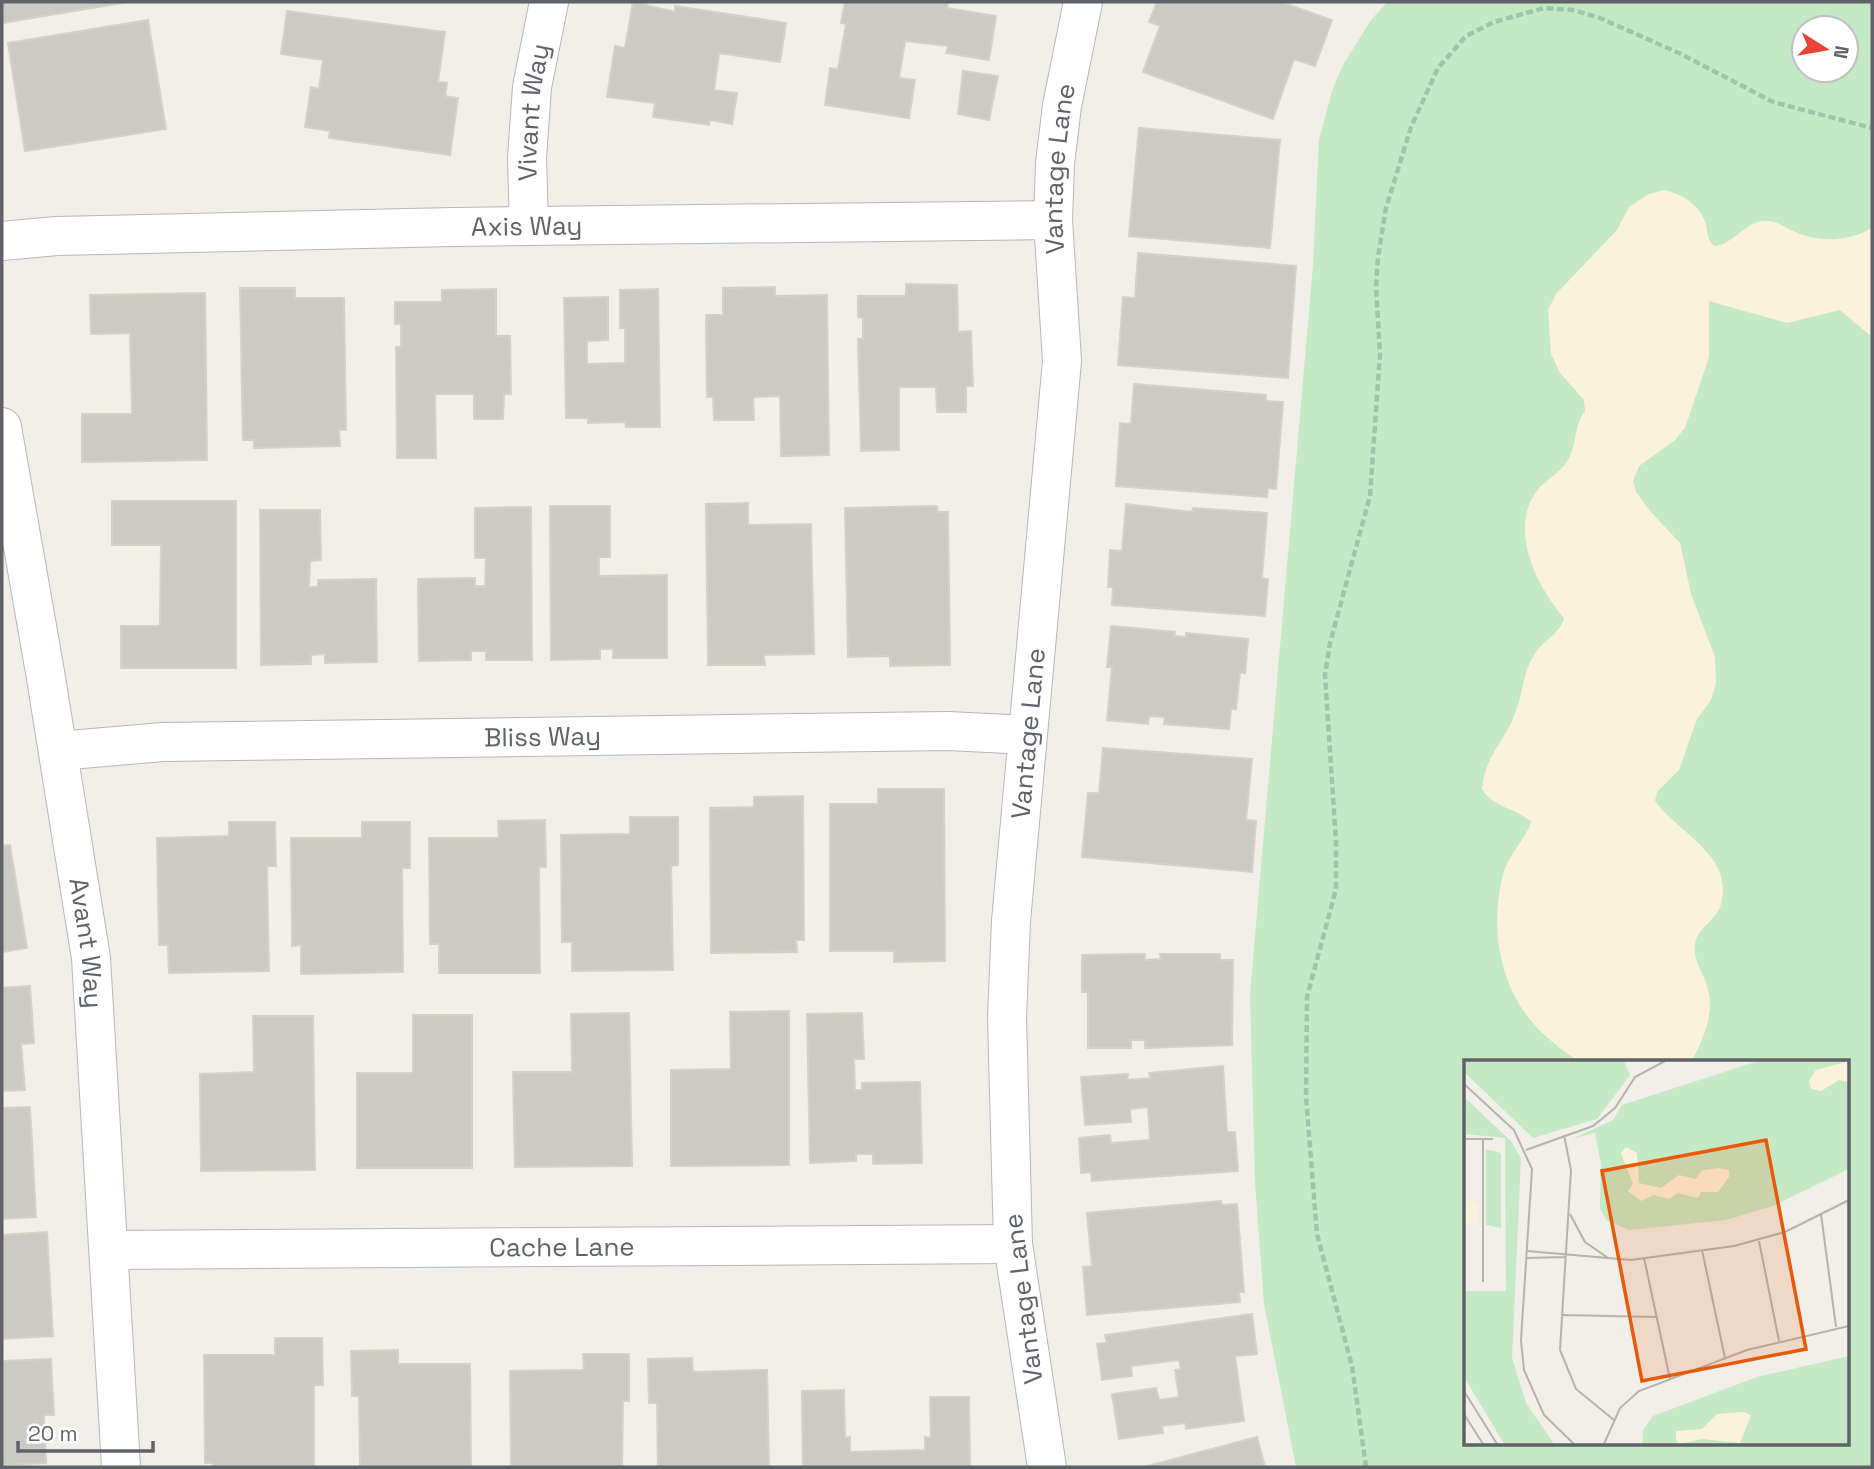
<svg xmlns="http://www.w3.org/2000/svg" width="1874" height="1469" font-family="'Space Grotesk',sans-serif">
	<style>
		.green { fill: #c5e8c5; fill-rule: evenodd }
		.sand { fill: #fbf3d9 }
		.building { fill: #cccac5; stroke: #d6d1c6; stroke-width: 2 }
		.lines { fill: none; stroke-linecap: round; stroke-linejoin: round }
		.minor-casing { stroke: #b5b8bc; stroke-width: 40 }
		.path { stroke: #9cc7a9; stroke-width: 4.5; stroke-dasharray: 7 3.5; stroke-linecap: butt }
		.minor { stroke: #fff; stroke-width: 38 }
		.labels { text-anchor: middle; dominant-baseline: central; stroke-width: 5; stroke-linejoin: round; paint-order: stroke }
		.street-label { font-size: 26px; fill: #5f6368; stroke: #fff }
		.inset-road { fill: none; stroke: #b3b3b1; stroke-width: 2 }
		.view { fill: #e8590c; fill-opacity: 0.15; stroke: #e8590c; stroke-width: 3.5 }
		.inset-edge { fill: none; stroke: #5f6368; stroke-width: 3.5 }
	</style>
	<rect width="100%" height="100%" fill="#f1efe8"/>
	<path class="green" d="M 1387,2 L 1872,2 L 1872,1467 L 1296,1467 L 1264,1304 L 1255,1182 L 1250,994 L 1313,265 L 1319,140 L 1332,91 L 1343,65 L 1371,20 ZM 1804,28 L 1846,28 L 1846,70 L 1804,70 ZM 1466,1061 L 1848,1061 L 1848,1443 L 1466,1443 Z"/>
	<path class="sand" d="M 1664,190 C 1682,194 1701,205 1706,225 C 1708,234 1707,239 1714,246 C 1734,245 1746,219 1767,221 C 1777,221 1784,227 1793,231 C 1819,243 1847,242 1872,228 L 1872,337 L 1840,310 L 1787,323 L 1709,301 L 1709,357 L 1685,428 L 1674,441 L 1639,466 L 1633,481 L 1636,492 L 1650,511 L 1680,543 L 1691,594 L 1715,657 L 1716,683 L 1711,700 L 1697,719 L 1679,770 L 1657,792 L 1655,801 C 1679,834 1734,855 1721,904 C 1717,920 1698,927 1695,944 C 1693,956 1700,969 1705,980 C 1717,1010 1705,1034 1692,1061 C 1671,1061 1594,1066 1579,1060 C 1568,1056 1558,1046 1549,1039 C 1502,999 1489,937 1502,878 C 1507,855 1525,841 1531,822 C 1515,807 1493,808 1482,789 C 1486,753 1502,746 1514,716 C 1523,696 1522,674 1534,655 C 1542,641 1561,633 1564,618 C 1538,588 1510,534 1534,495 C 1542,481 1560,474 1568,460 C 1577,444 1574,425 1585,411 L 1584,400 L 1560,373 L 1551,354 L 1548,310 L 1556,294 L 1617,230 L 1629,207 L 1649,194 Z"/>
	<path class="building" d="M 2,2 L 128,2 L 2,23 Z
		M 633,2 L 675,12 L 675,6 L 786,23 L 780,62 L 719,53 L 714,90 L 737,93 L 732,124 L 710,120 L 709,125 L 653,117 L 655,103 L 607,97 L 615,46 L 625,48 Z
		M 845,2 L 943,2 L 948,3 L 947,8 L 996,16 L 989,60 L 946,53 L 948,46 L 905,41 L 899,78 L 915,80 L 909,118 L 825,105 L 830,68 L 838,69 L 846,24 L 841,23 Z
		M 1157,2 L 1281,2 L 1332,20 L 1315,66 L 1294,59 L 1273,119 L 1143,72 L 1160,26 L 1149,22 Z
		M 287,11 L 445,32 L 438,82 L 447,83 L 445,96 L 458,98 L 450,155 L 329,138 L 330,131 L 305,127 L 311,87 L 319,89 L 323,60 L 281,54 Z
		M 148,20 L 166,129 L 25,151 L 8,43 Z
		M 963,71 L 998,76 L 989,120 L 958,114 Z
		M 1139,128 L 1280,140 L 1270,248 L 1129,236 Z
		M 1138,253 L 1296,266 L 1288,378 L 1118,365 L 1123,297 L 1135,298 Z
		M 906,284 L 957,285 L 958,332 L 971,331 L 973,386 L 966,386 L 966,412 L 937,412 L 936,387 L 899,387 L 899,450 L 861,451 L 858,339 L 863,339 L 863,318 L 858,317 L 858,296 L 906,296 Z
		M 775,287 L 775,296 L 827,295 L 829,455 L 781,456 L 780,396 L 753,397 L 754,420 L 714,420 L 713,397 L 707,397 L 706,315 L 723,315 L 723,288 Z
		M 240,288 L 295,288 L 295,298 L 344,298 L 346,430 L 339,430 L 340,446 L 254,448 L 254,440 L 243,440 Z
		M 496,289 L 496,336 L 510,336 L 511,394 L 504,394 L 503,419 L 474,419 L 474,394 L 435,394 L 436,458 L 397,458 L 396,347 L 401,347 L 401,324 L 395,324 L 395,302 L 442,302 L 442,290 Z
		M 658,289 L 660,427 L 626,427 L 625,422 L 588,423 L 588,418 L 566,418 L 564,298 L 608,297 L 608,340 L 587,341 L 587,364 L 625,363 L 625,328 L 620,328 L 620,290 Z
		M 205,293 L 207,460 L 82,462 L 82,414 L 132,414 L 130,333 L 91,334 L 90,295 Z
		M 1134,384 L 1266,395 L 1266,401 L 1283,402 L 1276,489 L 1268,488 L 1267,497 L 1116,486 L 1120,423 L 1131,424 Z
		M 112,501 L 236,501 L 236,668 L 121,668 L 121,626 L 160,626 L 161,545 L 112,545 Z
		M 748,503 L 748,525 L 811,524 L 814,654 L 764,655 L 765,665 L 708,665 L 706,504 Z
		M 1126,504 L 1192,512 L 1193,508 L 1267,513 L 1262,578 L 1268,579 L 1265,616 L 1112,605 L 1113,587 L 1108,587 L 1110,550 L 1122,551 Z
		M 550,506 L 610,506 L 610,557 L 599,557 L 599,576 L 667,575 L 667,658 L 613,658 L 613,649 L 600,649 L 600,659 L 551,660 Z
		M 937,506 L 938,512 L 948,512 L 950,665 L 890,666 L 890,656 L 848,657 L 845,508 Z
		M 531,507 L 532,660 L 486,660 L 486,651 L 471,651 L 471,660 L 419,661 L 418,579 L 475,578 L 475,586 L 485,586 L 486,558 L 475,558 L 475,508 Z
		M 260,510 L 320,510 L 321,560 L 310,561 L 309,587 L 318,587 L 318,580 L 376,579 L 377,662 L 325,663 L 325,654 L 311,655 L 311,664 L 261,665 Z
		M 1111,626 L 1175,632 L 1174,636 L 1186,637 L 1186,633 L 1248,639 L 1245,673 L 1240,672 L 1236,709 L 1231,709 L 1229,729 L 1164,724 L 1165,717 L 1149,716 L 1148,724 L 1107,720 L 1112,667 L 1107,667 Z
		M 1103,748 L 1252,759 L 1246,820 L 1256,821 L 1252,872 L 1082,857 L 1088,793 L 1099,793 Z
		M 878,789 L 944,789 L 945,961 L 894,962 L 894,951 L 830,951 L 830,804 L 878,804 Z
		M 803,796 L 804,940 L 796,940 L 797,952 L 711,953 L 710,808 L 754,807 L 754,797 Z
		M 630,817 L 678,817 L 678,865 L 671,866 L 673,970 L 572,971 L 572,942 L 562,942 L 561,835 L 630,834 Z
		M 545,820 L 546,867 L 539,867 L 540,973 L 439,973 L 439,944 L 430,944 L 429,838 L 499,838 L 498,821 Z
		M 229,822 L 275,822 L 276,866 L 267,866 L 269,971 L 169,973 L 168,945 L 159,945 L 157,838 L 229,836 Z
		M 362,822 L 410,822 L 410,868 L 402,868 L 403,972 L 301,974 L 301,945 L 292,946 L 291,838 L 362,838 Z
		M 10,845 L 27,948 L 2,952 L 2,846 Z
		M 1145,954 L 1145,960 L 1161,959 L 1160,954 L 1220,954 L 1220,960 L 1233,960 L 1232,1045 L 1145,1048 L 1145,1040 L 1131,1040 L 1131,1048 L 1088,1048 L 1088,992 L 1082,992 L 1082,955 Z
		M 30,986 L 34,1043 L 21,1044 L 25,1090 L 2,1091 L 2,988 Z
		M 789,1011 L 789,1165 L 671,1166 L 671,1070 L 731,1069 L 730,1012 Z
		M 629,1013 L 632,1166 L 515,1167 L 513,1072 L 572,1072 L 571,1014 Z
		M 862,1013 L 864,1059 L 854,1059 L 855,1090 L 862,1090 L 862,1083 L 920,1082 L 922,1163 L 873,1164 L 873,1154 L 856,1154 L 856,1161 L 810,1163 L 807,1014 Z
		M 413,1015 L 472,1015 L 472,1168 L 357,1168 L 357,1073 L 413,1073 Z
		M 253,1016 L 313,1016 L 315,1170 L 201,1171 L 200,1074 L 254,1072 Z
		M 1223,1066 L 1227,1132 L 1235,1132 L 1238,1171 L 1092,1181 L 1091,1172 L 1081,1173 L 1079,1138 L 1110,1135 L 1111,1143 L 1150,1140 L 1148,1107 L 1130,1109 L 1131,1122 L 1085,1125 L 1081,1077 L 1128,1074 L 1127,1080 L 1150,1078 L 1149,1073 Z
		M 30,1107 L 36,1217 L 2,1219 L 2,1108 Z
		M 1221,1201 L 1221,1205 L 1237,1204 L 1244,1292 L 1239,1292 L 1240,1302 L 1087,1315 L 1083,1267 L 1092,1266 L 1087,1213 Z
		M 47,1232 L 53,1336 L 2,1339 L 2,1235 Z
		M 1252,1314 L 1257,1354 L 1235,1356 L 1244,1421 L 1186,1429 L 1185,1423 L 1162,1426 L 1163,1433 L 1119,1439 L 1112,1394 L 1156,1388 L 1159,1400 L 1179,1397 L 1175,1370 L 1181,1369 L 1179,1360 L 1131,1366 L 1132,1376 L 1102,1380 L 1097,1344 L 1107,1343 L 1105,1335 Z
		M 275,1338 L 322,1338 L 323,1385 L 314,1385 L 314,1467 L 213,1467 L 213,1463 L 205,1463 L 204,1355 L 275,1355 Z
		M 398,1350 L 398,1364 L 470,1364 L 471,1467 L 360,1467 L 359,1396 L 352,1396 L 351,1351 Z
		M 583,1354 L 629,1354 L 629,1401 L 623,1401 L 622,1467 L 511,1467 L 510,1371 L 584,1370 Z
		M 692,1358 L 693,1372 L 767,1370 L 769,1467 L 658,1467 L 657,1403 L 649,1403 L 648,1359 Z
		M 51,1359 L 54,1415 L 44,1415 L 46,1463 L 2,1465 L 2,1361 Z
		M 844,1390 L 845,1438 L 850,1437 L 850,1452 L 925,1450 L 925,1437 L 931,1438 L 930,1397 L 969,1397 L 970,1467 L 803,1467 L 802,1391 Z
		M 1257,1437 L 1265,1467 L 1144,1467 Z"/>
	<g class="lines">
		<g class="minor-casing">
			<g id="minor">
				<path id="s1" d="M 529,226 L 527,158 L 532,87 L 549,2"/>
				<path id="s2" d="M 2,241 L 57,236 L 453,227 L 1053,220"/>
				<path id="s3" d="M 2,427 L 45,672 L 91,958 L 121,1467"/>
				<path id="s4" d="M 58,751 L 163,742 L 948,731 L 1027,735"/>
				<path id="s5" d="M 110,1250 L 1013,1244"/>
				<path id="s6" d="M 1047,1467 L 1013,1244 L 1007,1017 L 1011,921 L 1062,361 L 1053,220 L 1055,163 L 1062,106 L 1083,2"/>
			</g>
		</g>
		<path class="path" d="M 1366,1467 L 1352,1366 L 1317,1234 L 1306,1097 L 1307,997 L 1336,889 L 1336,842 L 1325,675 L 1330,643 L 1370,496 L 1380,354 L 1376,287 L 1378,257 L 1386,208 L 1411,127 L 1438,68 L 1466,36 L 1494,22 L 1544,8 L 1573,10 L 1600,18 L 1681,54 L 1773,102 L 1872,128"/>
		<use href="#minor" class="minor"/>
	</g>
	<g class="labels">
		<g class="street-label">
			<text stroke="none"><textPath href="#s1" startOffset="114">Vivant Way</textPath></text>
			<text stroke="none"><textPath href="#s6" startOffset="1304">Vantage Lane</textPath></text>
			<text stroke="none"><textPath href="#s2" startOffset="525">Axis Way</textPath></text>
			<text stroke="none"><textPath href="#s6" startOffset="737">Vantage Lane</textPath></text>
			<text stroke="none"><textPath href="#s4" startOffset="485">Bliss Way</textPath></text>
			<text stroke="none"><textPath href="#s3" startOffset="523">Avant Way</textPath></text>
			<text stroke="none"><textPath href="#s5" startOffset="452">Cache Lane</textPath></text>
			<text transform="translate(1023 1299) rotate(-97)">Vantage Lane</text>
		</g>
	</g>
	<g transform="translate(1464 1060)">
		<rect width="385" height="385" fill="#f1efe8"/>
		<path d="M 0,1 L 160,1 L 166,15 L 133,59 L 69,78 L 0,12 ZM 294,1 L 385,1 L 385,109 L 309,146 L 262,160 L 165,170 L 142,160 L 136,148 L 137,104 L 131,73 L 108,79 L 149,60 L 158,45 ZM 0,37 L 47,81 L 57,98 L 48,298 L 62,343 L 90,384 L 40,384 L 0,317 L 0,231 L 42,231 L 41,78 L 0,74 ZM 22,89 L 37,93 L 37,168 L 22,165 ZM 385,296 L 385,384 L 178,384 L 179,370 L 189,356 L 293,317 Z" fill="#c5e8c5"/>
		<path d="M 385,1 L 385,22 L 375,20 L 357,31 L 347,29 L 345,21 L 352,10 ZM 162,87 L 173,93 L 175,123 L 197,128 L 215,115 L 232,119 L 238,110 L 255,108 L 265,110 L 265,117 L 254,132 L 237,132 L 234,138 L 214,133 L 205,139 L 190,135 L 177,141 L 164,131 L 169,124 L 157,93 ZM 0,139 L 13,145 L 13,166 L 0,162 ZM 279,352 L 287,355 L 276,383 L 238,379 L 216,384 L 212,380 L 212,371 L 238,369 L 253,354 Z" fill="#fbf3d9"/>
		<path class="inset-road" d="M 0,24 L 50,70 L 68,109 L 57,280 L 60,310 L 80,355 L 110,384M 100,75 L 107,110 L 96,290 L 112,329 L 150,360M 0,79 L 29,79M 62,90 L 129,66 L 151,48 L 171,17 L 201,1M 106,154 L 121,182 L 144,198M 357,154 L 372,267M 295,181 L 315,281M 238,190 L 261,298M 63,191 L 167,200 L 270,186 L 321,172 L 385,140M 63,198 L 101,197M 180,198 L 206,319M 19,222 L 19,79M 97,255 L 192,257M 0,331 L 33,384M 0,354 L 19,384M 140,384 L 156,348 L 175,331 L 283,290 L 385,266"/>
		<path class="view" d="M 302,80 L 342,289 L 178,321 L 138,111 Z"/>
		<rect width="385" height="385" class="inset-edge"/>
	</g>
	<rect width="1874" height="1469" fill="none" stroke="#5f6368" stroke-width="7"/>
	<g transform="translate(1825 49) rotate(101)"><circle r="33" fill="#ffffff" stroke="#bfc1c3" stroke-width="2"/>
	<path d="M0-5L12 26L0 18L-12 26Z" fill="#ea4335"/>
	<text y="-10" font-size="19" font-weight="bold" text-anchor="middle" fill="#5f6368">N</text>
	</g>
	<path d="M18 1441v10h135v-10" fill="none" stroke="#5f6368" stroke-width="3.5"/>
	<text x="28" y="1441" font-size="21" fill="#5f6368" stroke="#ffffff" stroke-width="5" paint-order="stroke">20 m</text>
</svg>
